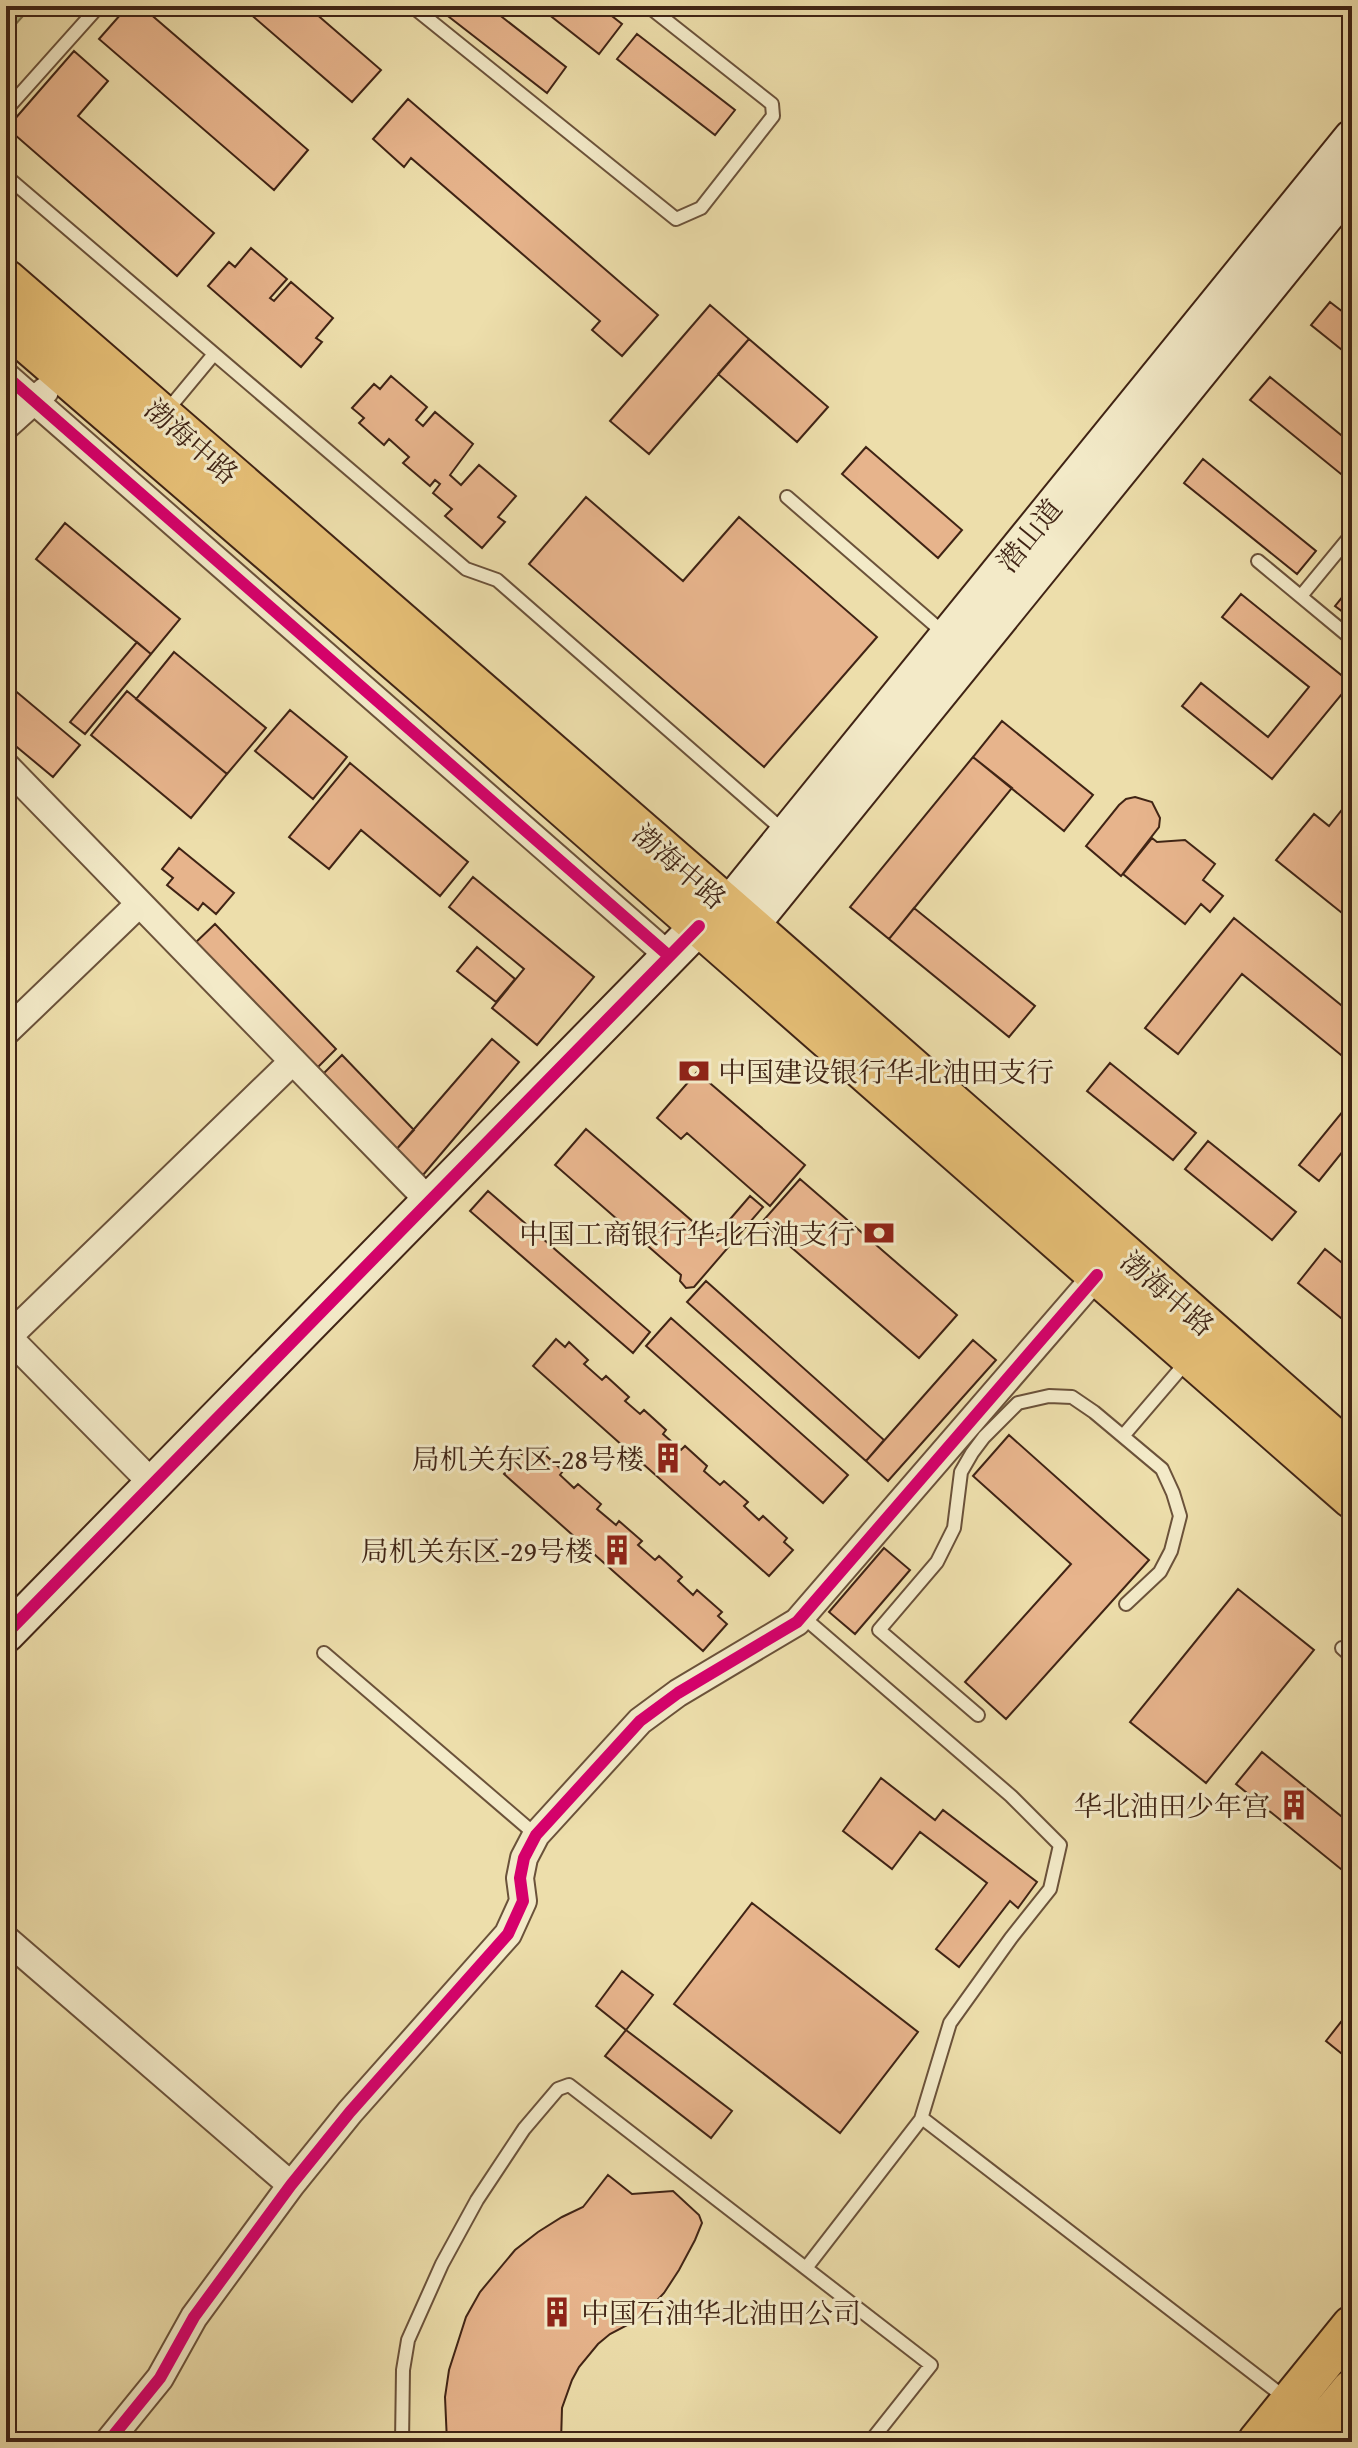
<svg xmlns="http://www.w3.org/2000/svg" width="1358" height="2448" font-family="'Gentium Book Plus','Noto Serif SC',serif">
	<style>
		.green { fill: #b8c189; stroke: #7c724f; stroke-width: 2 }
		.building { fill: #e7b48c; stroke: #402415; stroke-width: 2 }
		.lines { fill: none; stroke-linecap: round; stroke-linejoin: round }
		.lane-casing { stroke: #6b523a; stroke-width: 16 }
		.street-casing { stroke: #6b523a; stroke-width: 30 }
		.secondary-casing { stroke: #402415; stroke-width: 40 }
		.primary-casing { stroke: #402415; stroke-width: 44 }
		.lane { stroke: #f3eac8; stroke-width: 12 }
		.street { stroke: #f3eac8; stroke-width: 26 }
		.secondary { stroke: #f3eac8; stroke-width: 36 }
		.primary { stroke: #e6bf76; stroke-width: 40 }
		.cycleway-casing { stroke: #f3eac8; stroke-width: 17 }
		.cycleway { stroke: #d6006c; stroke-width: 12 }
		.labels { text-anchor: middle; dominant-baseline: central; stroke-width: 6; stroke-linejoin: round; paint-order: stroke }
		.street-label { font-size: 28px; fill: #402415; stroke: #f3eac8 }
		.poi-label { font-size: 28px; fill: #402415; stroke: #f3eac8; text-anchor: end }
	</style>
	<rect width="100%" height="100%" fill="#eddeab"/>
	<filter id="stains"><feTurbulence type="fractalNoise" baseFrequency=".0025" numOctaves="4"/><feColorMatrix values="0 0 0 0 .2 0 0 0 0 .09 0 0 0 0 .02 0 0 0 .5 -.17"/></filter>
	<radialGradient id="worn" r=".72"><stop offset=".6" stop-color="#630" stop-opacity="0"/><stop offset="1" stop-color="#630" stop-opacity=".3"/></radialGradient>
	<path class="green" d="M 6,6 L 32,6 L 6,35 Z"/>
	<path class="building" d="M 128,6 L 141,6 L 308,150 L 274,190 L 99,39 Z
		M 241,6 L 307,6 L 381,70 L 352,102 Z
		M 435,6 L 488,6 L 566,67 L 547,93 Z
		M 538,6 L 599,6 L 622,24 L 599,54 Z
		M 637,34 L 735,110 L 715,135 L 617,59 Z
		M 74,51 L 108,81 L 78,116 L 214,233 L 177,276 L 7,128 Z
		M 408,99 L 658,315 L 622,356 L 592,330 L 600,321 L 411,158 L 404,167 L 373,139 Z
		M 251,248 L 287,279 L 270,298 L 274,301 L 291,282 L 333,318 L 316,338 L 322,342 L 301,367 L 208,286 L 229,262 L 235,267 Z
		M 1330,302 L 1352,319 L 1352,358 L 1311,325 Z
		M 710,305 L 749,339 L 649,454 L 610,421 Z
		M 749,339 L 828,407 L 797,442 L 718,374 Z
		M 391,376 L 427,407 L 416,420 L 423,426 L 435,412 L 473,444 L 450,475 L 461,485 L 479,465 L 516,496 L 498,517 L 505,522 L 482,548 L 445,516 L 452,509 L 433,493 L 440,484 L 435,480 L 430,486 L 403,463 L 409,457 L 389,439 L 384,445 L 359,423 L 364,418 L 352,408 L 374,384 L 380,389 Z
		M 1270,377 L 1352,444 L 1352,483 L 1250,400 Z
		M 866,447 L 962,530 L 938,558 L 842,474 Z
		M 1203,459 L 1316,551 L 1297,574 L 1184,483 Z
		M 586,497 L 683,581 L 739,517 L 877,637 L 764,767 L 529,564 Z
		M 65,523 L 180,619 L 151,654 L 36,559 Z
		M 1352,585 L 1352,619 L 1335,606 Z
		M 1241,594 L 1351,683 L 1272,779 L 1182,706 L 1201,683 L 1268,737 L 1309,687 L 1222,617 Z
		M 137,642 L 151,654 L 85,734 L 70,722 Z
		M 174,652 L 266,728 L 227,774 L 136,699 Z
		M 6,683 L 80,745 L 53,777 L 6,738 Z
		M 127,691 L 227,774 L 191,818 L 91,735 Z
		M 290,710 L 347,757 L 313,799 L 255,751 Z
		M 1002,721 L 1093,795 L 1064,831 L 973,757 Z
		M 973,757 L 1012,788 L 889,939 L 850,907 Z
		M 350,763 L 468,862 L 440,896 L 361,830 L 329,869 L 289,837 Z
		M 1135,797 L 1152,802 L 1160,818 L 1159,827 L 1121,876 L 1086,846 L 1119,805 L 1126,799 Z
		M 1352,797 L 1352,921 L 1276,860 L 1314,814 L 1329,826 Z
		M 1152,838 L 1157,842 L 1185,840 L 1215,864 L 1203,880 L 1223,896 L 1210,912 L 1201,904 L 1185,924 L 1123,874 Z
		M 179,848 L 234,893 L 216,914 L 203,903 L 198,910 L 167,885 L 173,878 L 162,869 Z
		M 473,877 L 594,977 L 537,1045 L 492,1008 L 524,969 L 449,907 Z
		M 914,908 L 1035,1006 L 1009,1037 L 889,939 Z
		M 1234,918 L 1352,1014 L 1352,1064 L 1242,974 L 1178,1054 L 1145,1028 Z
		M 215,924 L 336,1049 L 316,1069 L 194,944 Z
		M 477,947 L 515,979 L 496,1002 L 457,971 Z
		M 492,1039 L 519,1062 L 423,1175 L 395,1151 Z
		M 342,1055 L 414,1130 L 395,1151 L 322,1075 Z
		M 1110,1063 L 1196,1133 L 1173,1160 L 1087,1091 Z
		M 697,1072 L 805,1165 L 770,1206 L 687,1133 L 681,1139 L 657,1118 Z
		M 1352,1100 L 1352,1140 L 1319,1181 L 1299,1165 Z
		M 586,1129 L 713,1239 L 750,1196 L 763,1207 L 694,1287 L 686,1288 L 680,1281 L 681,1275 L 555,1165 Z
		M 1208,1141 L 1296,1212 L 1272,1240 L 1185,1169 Z
		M 800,1179 L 957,1315 L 919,1358 L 762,1222 Z
		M 488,1191 L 650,1332 L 633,1353 L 470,1211 Z
		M 1325,1249 L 1352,1271 L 1352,1327 L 1298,1283 Z
		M 706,1281 L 884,1440 L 866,1461 L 687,1302 Z
		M 671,1318 L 848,1475 L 823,1503 L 646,1346 Z
		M 556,1339 L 565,1347 L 569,1342 L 588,1360 L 584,1364 L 602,1380 L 606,1376 L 629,1397 L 625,1401 L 640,1414 L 644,1410 L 666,1430 L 663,1434 L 681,1450 L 685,1446 L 707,1466 L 704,1471 L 720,1485 L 724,1481 L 748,1502 L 744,1506 L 759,1520 L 763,1516 L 787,1538 L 784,1542 L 793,1550 L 769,1576 L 533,1366 Z
		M 973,1340 L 996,1360 L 888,1481 L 866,1461 Z
		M 1009,1435 L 1149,1560 L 1006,1719 L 965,1682 L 1071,1564 L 973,1476 Z
		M 528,1447 L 536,1454 L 540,1450 L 563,1471 L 560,1475 L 574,1488 L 578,1484 L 601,1504 L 597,1509 L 616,1525 L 619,1521 L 642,1541 L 638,1545 L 655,1560 L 659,1556 L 682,1577 L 678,1581 L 693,1595 L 697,1590 L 722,1612 L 718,1616 L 727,1624 L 703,1651 L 504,1474 Z
		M 884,1548 L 910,1570 L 855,1634 L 829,1612 Z
		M 1238,1589 L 1314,1650 L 1206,1783 L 1130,1722 Z
		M 1262,1752 L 1352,1825 L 1352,1878 L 1236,1784 Z
		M 881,1778 L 935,1820 L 943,1810 L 1037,1882 L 1018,1908 L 1010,1901 L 959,1967 L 936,1949 L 987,1883 L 920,1832 L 892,1869 L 843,1831 Z
		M 752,1903 L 918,2032 L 840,2133 L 674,2004 Z
		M 622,1971 L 653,1995 L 626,2030 L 596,2006 Z
		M 1352,2008 L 1352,2062 L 1326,2041 Z
		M 626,2030 L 732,2111 L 711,2138 L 605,2056 Z
		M 608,2175 L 632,2194 L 673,2191 L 699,2215 L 702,2223 L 695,2240 L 679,2270 L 664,2293 L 650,2308 L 637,2320 L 610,2334 L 598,2344 L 579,2367 L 572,2380 L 562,2408 L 561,2442 L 447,2442 L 445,2397 L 449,2370 L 466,2317 L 480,2292 L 515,2250 L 538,2232 L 562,2217 L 583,2207 Z"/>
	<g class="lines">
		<g class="lane-casing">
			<path id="lane" d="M 412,6 L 676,219 L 701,208 L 773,116 L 772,104 L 648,6
				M 6,110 L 99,6
				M 6,176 L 466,569 L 497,580 L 785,832
				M 165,413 L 214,354
				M 787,497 L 945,634
				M 1258,561 L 1352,639
				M 1301,596 L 1352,534
				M 1123,1436 L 1188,1360
				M 802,1616 L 1011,1796 L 1060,1845 L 1050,1889 L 1011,1938 L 950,2023 L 921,2119
				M 1342,1648 L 1352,1657
				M 324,1653 L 536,1835
				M 978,1715 L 879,1630 L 937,1562 L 954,1528 L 961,1472 L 972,1453 L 984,1437 L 1018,1403 L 1049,1396 L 1072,1397 L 1094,1412 L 1162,1469 L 1173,1493 L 1180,1516 L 1171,1551 L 1160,1572 L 1126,1604
				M 806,2268 L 922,2118 L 1288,2400
				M 402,2442 L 403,2370 L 408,2340 L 442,2264 L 477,2200 L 524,2129 L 558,2089 L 569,2085 L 931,2365 L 870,2442"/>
		</g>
		<g class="street-casing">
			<path id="street" d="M 6,376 L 669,956
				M 6,426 L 45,391
				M 6,766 L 429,1201
				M 6,1032 L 139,904
				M 6,1335 L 153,1484
				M 6,1339 L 293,1061
				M 6,1939 L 291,2185
				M 108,2442 L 160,2378 L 194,2317 L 291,2185 L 350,2112 L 508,1934 L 523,1901 L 520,1878 L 524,1858 L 536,1835 L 640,1721 L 678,1693 L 797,1622 L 1097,1275"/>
		</g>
		<g class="secondary-casing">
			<path id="secondary" d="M 710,929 L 1352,138
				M 732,948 L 1352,183
				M 6,1634 L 699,926"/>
		</g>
		<g class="primary-casing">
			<path id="primary" d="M 6,280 L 728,907 L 1352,1455
				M 6,324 L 450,707 L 1352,1498
				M 1258,2442 L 1352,2326
				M 1309,2442 L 1352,2390"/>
		</g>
		<use href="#lane" class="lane"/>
		<use href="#street" class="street"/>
		<use href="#secondary" class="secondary"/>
		<use href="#primary" class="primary"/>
		<g class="cycleway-casing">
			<path id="cycleway" d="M 6,376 L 669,956
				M 6,1634 L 699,926
				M 108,2442 L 160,2378 L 194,2317 L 291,2185 L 350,2112 L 508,1934 L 523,1901 L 520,1878 L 524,1858 L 536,1835 L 640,1721 L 678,1693 L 797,1622 L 1097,1275"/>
		</g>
		<use href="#cycleway" class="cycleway"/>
	</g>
	<defs>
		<g id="bank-bare" transform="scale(2.4)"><path d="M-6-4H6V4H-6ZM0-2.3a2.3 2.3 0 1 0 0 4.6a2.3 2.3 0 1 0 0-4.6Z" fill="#8f2418" stroke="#f3eac8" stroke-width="2.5" paint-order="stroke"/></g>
		<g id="building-bare" transform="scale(2.4)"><path d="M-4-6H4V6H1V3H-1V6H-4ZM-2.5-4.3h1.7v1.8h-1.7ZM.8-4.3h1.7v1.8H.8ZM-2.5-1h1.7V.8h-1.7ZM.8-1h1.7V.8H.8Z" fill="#8f2418" stroke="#f3eac8" stroke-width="2.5" paint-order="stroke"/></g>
	</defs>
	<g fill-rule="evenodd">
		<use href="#bank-bare" x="694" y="1071"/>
		<use href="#bank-bare" x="879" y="1233"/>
		<use href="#building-bare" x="668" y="1458"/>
		<use href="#building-bare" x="617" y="1550"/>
		<use href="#building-bare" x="1294" y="1805"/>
		<use href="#building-bare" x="557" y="2312"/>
	</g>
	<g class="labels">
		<g class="street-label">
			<text transform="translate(192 441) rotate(41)">渤海中路</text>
			<text transform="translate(1029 535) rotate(-51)">潜山道</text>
			<text transform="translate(680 866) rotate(41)">渤海中路</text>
			<text transform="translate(1168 1293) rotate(41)">渤海中路</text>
		</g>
		<g class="poi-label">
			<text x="718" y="1071" text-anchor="start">中国建设银行华北油田支行</text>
			<text x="855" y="1233">中国工商银行华北石油支行</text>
			<text x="644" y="1458">局机关东区-28号楼</text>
			<text x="593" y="1550">局机关东区-29号楼</text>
			<text x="1270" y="1805">华北油田少年宫</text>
			<text x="581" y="2312" text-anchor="start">中国石油华北油田公司</text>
		</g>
	</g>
	<rect width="1358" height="2448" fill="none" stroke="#eddeab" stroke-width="32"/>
	<rect x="8" y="8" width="1342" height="2432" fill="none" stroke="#402415" stroke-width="4"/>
	<rect x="16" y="16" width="1326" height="2416" fill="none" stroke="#402415" stroke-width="2"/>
	<rect width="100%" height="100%" filter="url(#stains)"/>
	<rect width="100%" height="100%" fill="url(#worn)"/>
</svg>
